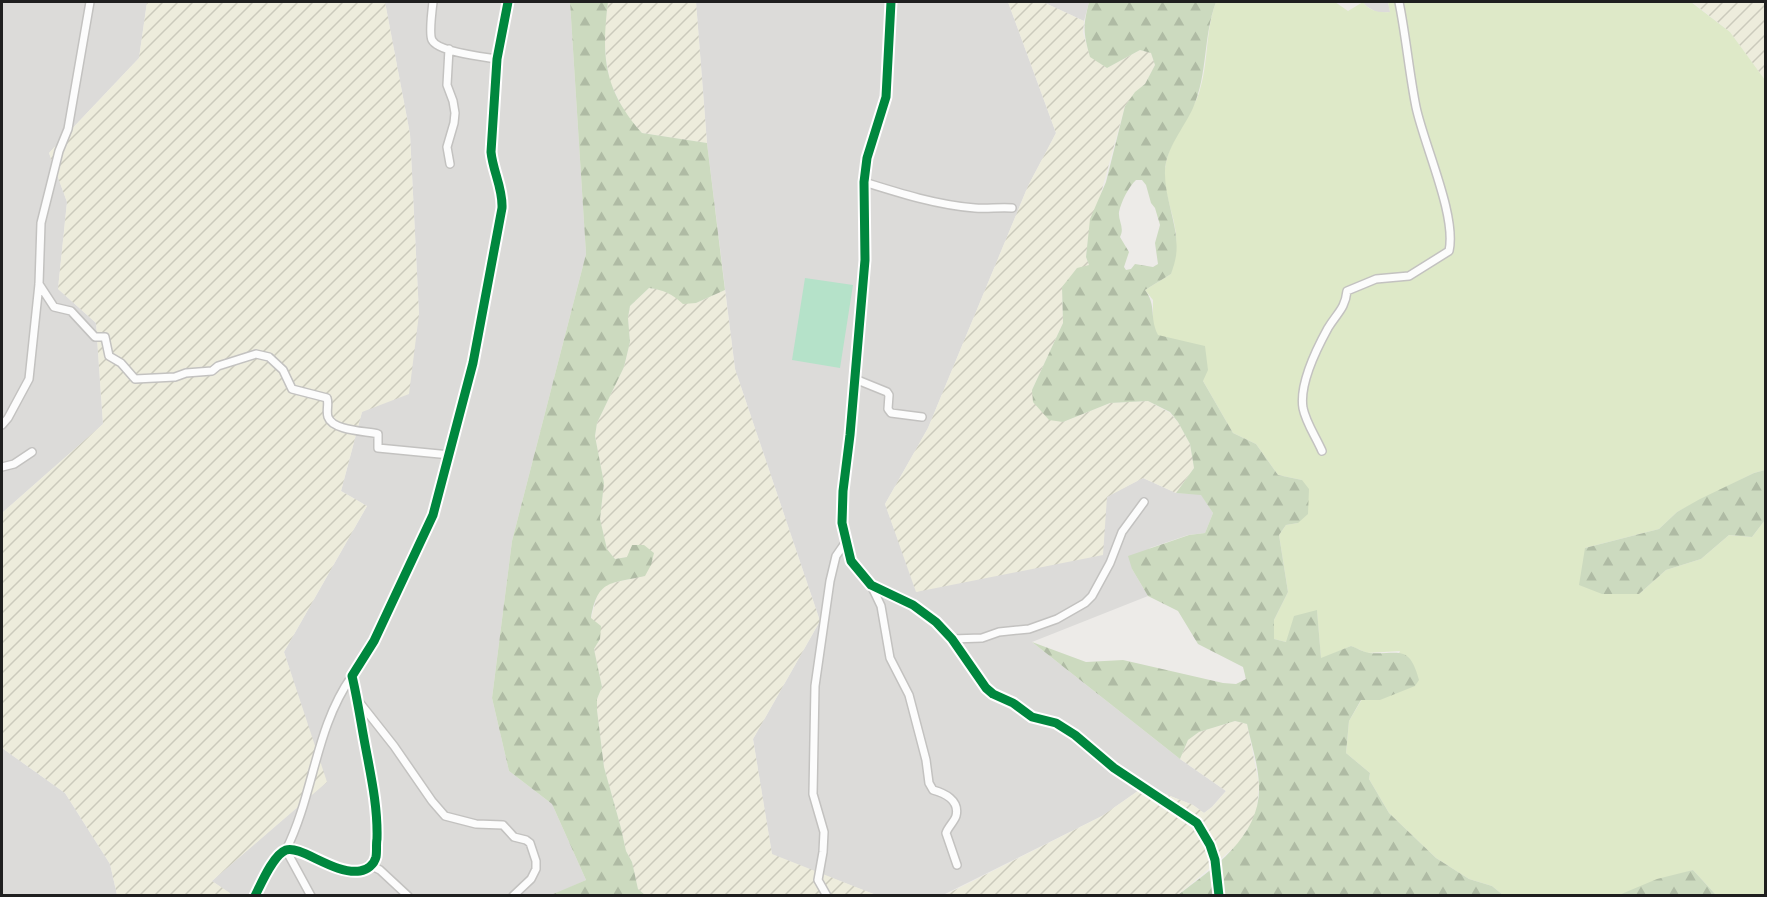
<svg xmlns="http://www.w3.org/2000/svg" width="1767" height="897" font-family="Jost,sans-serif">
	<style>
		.residential { fill: #dcdbd9 }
		.farmland { fill: url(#farmland-furrows) }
		.grass { fill: #dee9c8 }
		.forest { fill: url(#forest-firs); fill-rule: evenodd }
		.pitch { fill: #b5e2c9 }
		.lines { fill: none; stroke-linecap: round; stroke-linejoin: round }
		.minor-casing { stroke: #c3c2c0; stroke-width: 10 }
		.minor { stroke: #fcfcfc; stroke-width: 7 }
		.cycleway-casing { stroke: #fff; stroke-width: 13 }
		.cycleway { stroke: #00873e; stroke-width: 9 }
	</style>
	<defs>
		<pattern id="farmland-furrows" width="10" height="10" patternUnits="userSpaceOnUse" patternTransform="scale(1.5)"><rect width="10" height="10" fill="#edecdc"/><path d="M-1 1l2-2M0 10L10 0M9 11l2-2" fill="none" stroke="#cbcabc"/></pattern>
		<pattern id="forest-firs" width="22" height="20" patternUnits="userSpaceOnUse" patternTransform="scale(1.5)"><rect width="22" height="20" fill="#ccdabf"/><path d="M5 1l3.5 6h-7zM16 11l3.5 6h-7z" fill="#afbba4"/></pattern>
	</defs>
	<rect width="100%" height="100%" fill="#edebe8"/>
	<path class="residential" d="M 2,2 L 147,2 L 139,58 L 49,153 L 67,202 L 58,289 L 96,323 L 103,424 L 2,513 Z
		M 385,2 L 570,2 L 586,254 L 512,541 L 492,698 L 509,771 L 552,804 L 586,880 L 551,896 L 233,896 L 212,881 L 326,782 L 284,652 L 367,506 L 341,491 L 362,412 L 419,314 L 410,134 Z
		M 696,2 L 1008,2 L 1056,133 L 1028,186 L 928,428 L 885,504 L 917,592 L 1143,478 L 1176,493 L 1201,494 L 1213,513 L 1205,533 L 1188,535 L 1150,548 L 1132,569 L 1148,596 L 1032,642 L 1180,759 L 1226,791 L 1212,807 L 1204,813 L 1193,805 L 1145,786 L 1102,816 L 943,895 L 876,895 L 772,855 L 753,739 L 820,621 L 735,369 L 707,143 Z
		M 1043,2 L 1089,2 L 1084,21 Z
		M 1363,2 L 1388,2 L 1390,12 L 1378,13 L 1366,6 Z
		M 2,748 L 65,793 L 110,864 L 117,895 L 2,896 Z"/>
	<path class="farmland" d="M 147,2 L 385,2 L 410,134 L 419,314 L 409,394 L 362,412 L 341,491 L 367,506 L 284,652 L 327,782 L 212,881 L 233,895 L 117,895 L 110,864 L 65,793 L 2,748 L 2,513 L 103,424 L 96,323 L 58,289 L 67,202 L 49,153 L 139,58 Z
		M 608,2 L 696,2 L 707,143 L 642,133 L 626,115 L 610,82 L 606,58 L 604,34 Z
		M 1008,2 L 1043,2 L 1084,21 L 1083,33 L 1090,56 L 1107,68 L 1140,50 L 1151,53 L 1155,65 L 1145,84 L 1135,93 L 1125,106 L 1088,240 L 1086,257 L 1089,265 L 1062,287 L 1063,323 L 1032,390 L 1063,422 L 1110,403 L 1148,401 L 1170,413 L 1178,422 L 1190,444 L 1194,468 L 1176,493 L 1143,478 L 1107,497 L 1103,555 L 916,592 L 885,504 L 928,428 L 1028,186 L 1056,133 Z
		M 1692,2 L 1765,2 L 1765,80 L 1730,32 Z
		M 649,288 L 662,290 L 696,303 L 725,290 L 735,369 L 820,621 L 753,739 L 772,854 L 876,895 L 645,896 L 638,889 L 632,862 L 626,851 L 621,828 L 604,767 L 597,710 L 597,699 L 602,687 L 594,649 L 600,639 L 591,619 L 598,592 L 607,584 L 644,576 L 627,557 L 615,559 L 607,549 L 600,519 L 604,483 L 595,436 L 597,423 L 624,367 L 630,342 L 628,318 L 630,306 Z
		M 1235,721 L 1247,724 L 1259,784 L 1257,808 L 1253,820 L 1238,844 L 1178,895 L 943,896 L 1102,816 L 1145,786 L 1193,805 L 1204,813 L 1212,807 L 1226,791 L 1180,759 L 1188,740 L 1199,732 Z"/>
	<path class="grass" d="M 1216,2 L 1335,2 L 1348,11 L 1363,2 C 1369,11 1379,13 1390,12 L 1388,2 L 1691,2 L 1730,32 L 1765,80 L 1765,470 L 1754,473 L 1677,512 L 1659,529 L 1585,548 L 1639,594 L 1666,570 L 1701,559 L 1729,535 L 1752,537 L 1765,520 L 1765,895 L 1716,895 L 1693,870 L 1619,895 L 1503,895 L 1492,886 L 1469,879 L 1436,858 L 1389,813 L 1369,779 L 1370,773 L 1346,753 L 1349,721 L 1362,699 L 1380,700 L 1400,651 L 1367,653 L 1351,646 L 1321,659 L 1317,611 L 1286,642 L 1274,639 L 1274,620 L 1288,592 L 1279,535 L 1286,525 L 1298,523 L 1302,480 L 1278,475 L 1256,444 L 1233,433 L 1203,381 L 1157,335 L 1153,324 L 1153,300 L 1145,290 L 1171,274 C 1172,262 1177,249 1176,237 C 1175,214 1162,192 1165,169 C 1168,141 1190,118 1199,93 C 1209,63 1205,31 1216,2 Z"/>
	<path class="forest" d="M 570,2 L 608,2 C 601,57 604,90 642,133 L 707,143 L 725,290 L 696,303 L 683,304 C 672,294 664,290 649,288 L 630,306 L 628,318 L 630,342 L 624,367 L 597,423 L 595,436 L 604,483 L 600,519 L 607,549 L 615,559 L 627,557 L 632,545 L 644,545 L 654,553 L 651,565 L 645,576 C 610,584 598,579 591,618 L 601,626 L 600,639 L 594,649 L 602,687 L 597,699 L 597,710 L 604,767 L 621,828 L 626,851 L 632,862 L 638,889 L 645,895 L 551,895 L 586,880 L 552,804 L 509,771 L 492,698 L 512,541 L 586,254 Z
		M 1089,2 L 1216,2 C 1203,36 1208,74 1193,108 C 1184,128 1166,148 1165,171 C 1164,199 1180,228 1176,256 C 1175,262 1173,268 1171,274 L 1145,290 C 1157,306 1149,317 1158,335 L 1205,346 L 1208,370 L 1203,381 L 1233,433 L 1256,444 L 1278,475 L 1302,480 L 1309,489 L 1308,514 L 1298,523 L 1286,525 L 1279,535 L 1288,592 L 1274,620 L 1274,639 L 1286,642 L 1294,616 L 1317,610 L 1321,658 L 1351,646 C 1357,648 1363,652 1369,653 C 1399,655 1409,643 1419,680 L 1415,686 L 1380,700 L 1361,700 L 1349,721 L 1346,753 L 1370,773 L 1369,779 L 1389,813 L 1436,858 L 1469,879 L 1492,886 L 1503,895 L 1178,895 C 1214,868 1262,835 1259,784 C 1258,764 1251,743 1247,724 L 1235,721 L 1199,732 L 1188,740 L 1180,759 L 1032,642 L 1086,662 L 1123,660 L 1223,683 L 1236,684 L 1246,679 L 1243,667 L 1198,644 L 1178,611 L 1148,596 L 1132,569 L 1128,556 L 1189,535 L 1205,533 L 1213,513 L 1201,495 L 1176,493 L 1194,468 L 1190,444 L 1178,422 L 1170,412 L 1148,401 L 1110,403 L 1063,422 L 1049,420 L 1033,402 L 1032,390 L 1063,323 L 1062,287 L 1077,268 L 1089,265 L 1086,257 L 1090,219 L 1106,182 L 1125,106 L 1135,92 L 1145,84 L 1155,65 L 1151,53 L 1140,50 L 1107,68 L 1090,57 C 1083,32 1083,26 1089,2 ZM 1136,180 L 1142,180 L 1146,185 L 1151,203 L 1155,208 L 1160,225 L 1155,243 L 1158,264 L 1153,267 L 1135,264 L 1131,269 L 1126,270 L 1124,267 L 1129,252 L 1120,237 C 1125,228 1118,221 1119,212 C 1121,202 1129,186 1136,180 Z
		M 1765,470 L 1765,520 L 1752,537 L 1729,535 L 1701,559 L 1666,570 L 1639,594 L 1602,594 L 1579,585 L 1585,548 L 1659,529 L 1677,512 L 1700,499 L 1754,473 Z
		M 1693,870 L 1716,895 L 1619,895 L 1657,879 Z"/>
	<path class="pitch" d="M 805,278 L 853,285 L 840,368 L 792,360 Z"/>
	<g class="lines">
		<g class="minor-casing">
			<path id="minor" d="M 433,2 C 432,10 429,34 432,40 C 438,52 484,57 497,59
				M 891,2 L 886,97 L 867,158 L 864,182 L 865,260 L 850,435 L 843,491 L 842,523 L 851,561 L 871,585 L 913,605 L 936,622 L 952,639 L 986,688 L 993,694 L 1013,703 L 1032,717 L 1056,723 L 1075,735 L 1114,768 L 1197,823 L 1210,845 L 1215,860 L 1219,896
				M 449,49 L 447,85 L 453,101 L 455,113 L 454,123 L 447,147 L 450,164
				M 864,182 C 899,193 937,205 975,208 C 987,209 1000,207 1012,208
				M 39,284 L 54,307 L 71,311 L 95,337 L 105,337 L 109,356 L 121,363 L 135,379 L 175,377 L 186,373 L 212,371 L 218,366 L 256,354 L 269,357 L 283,370 L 292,389 L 327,398 C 329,404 326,411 328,417 C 333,431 366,431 378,434 L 378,448 L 450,455
				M 855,379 L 887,392 L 889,395 L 888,409 L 891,413 L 922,417
				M 2,425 L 8,418 L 29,379 L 39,284 L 41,223 L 59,151 L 68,129 L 90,2
				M 1322,451 C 1316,437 1306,423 1303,408 C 1299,384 1317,348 1328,328 C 1337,313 1345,309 1347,291 L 1376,279 L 1409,276 L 1449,251 C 1457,216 1424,145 1416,107 C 1409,72 1406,36 1399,2
				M 2,467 L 14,464 L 32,452
				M 871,585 L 881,606 L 890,658 L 909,695 L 926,760 L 929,783 L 933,790 C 944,793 960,800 956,816 C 954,822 948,827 946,833 L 957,865
				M 952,639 L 982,638 L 999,632 L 1029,629 L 1057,619 L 1085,603 L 1092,596 L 1110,563 L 1122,532 L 1144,502
				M 360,703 L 394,746 L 432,801 L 445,816 L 476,824 L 503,825 L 514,837 L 526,840 L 530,843 L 536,861 L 536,869 L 531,879 L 513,896
				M 372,866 L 380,870 L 408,896
				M 255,896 C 261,884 273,855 286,850 C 301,845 334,875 360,871 C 367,870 374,865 376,857 C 377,852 376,844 377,839 C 378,805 370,772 364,739 C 360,717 357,697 352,676 L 374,641 L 433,515 L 473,363 L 502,208 C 503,188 493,172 491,152 L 497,59 L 508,2
				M 311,896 L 286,850 C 314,794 315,728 352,676
				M 827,896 L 818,880 L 823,852 L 824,832 L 813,794 L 815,686 L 830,581 L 836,556 L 845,543"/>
		</g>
		<use href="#minor" class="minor"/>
		<g class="cycleway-casing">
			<path id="cycleway" d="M 891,2 L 886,97 L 867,158 L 864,182 L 865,260 L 850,435 L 843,491 L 842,523 L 851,561 L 871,585 L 913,605 L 936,622 L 952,639 L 986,688 L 993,694 L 1013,703 L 1032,717 L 1056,723 L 1075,735 L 1114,768 L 1197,823 L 1210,845 L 1215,860 L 1219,896
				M 255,896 C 261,884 273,855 286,850 C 301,845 334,875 360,871 C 367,870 374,865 376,857 C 377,852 376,844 377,839 C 378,805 370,772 364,739 C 360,717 357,697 352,676 L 374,641 L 433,515 L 473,363 L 502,208 C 503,188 493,172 491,152 L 497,59 L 508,2"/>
		</g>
		<use href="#cycleway" class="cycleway"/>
	</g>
	<rect width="1767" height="897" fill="none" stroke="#1f1f1f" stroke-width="6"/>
</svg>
